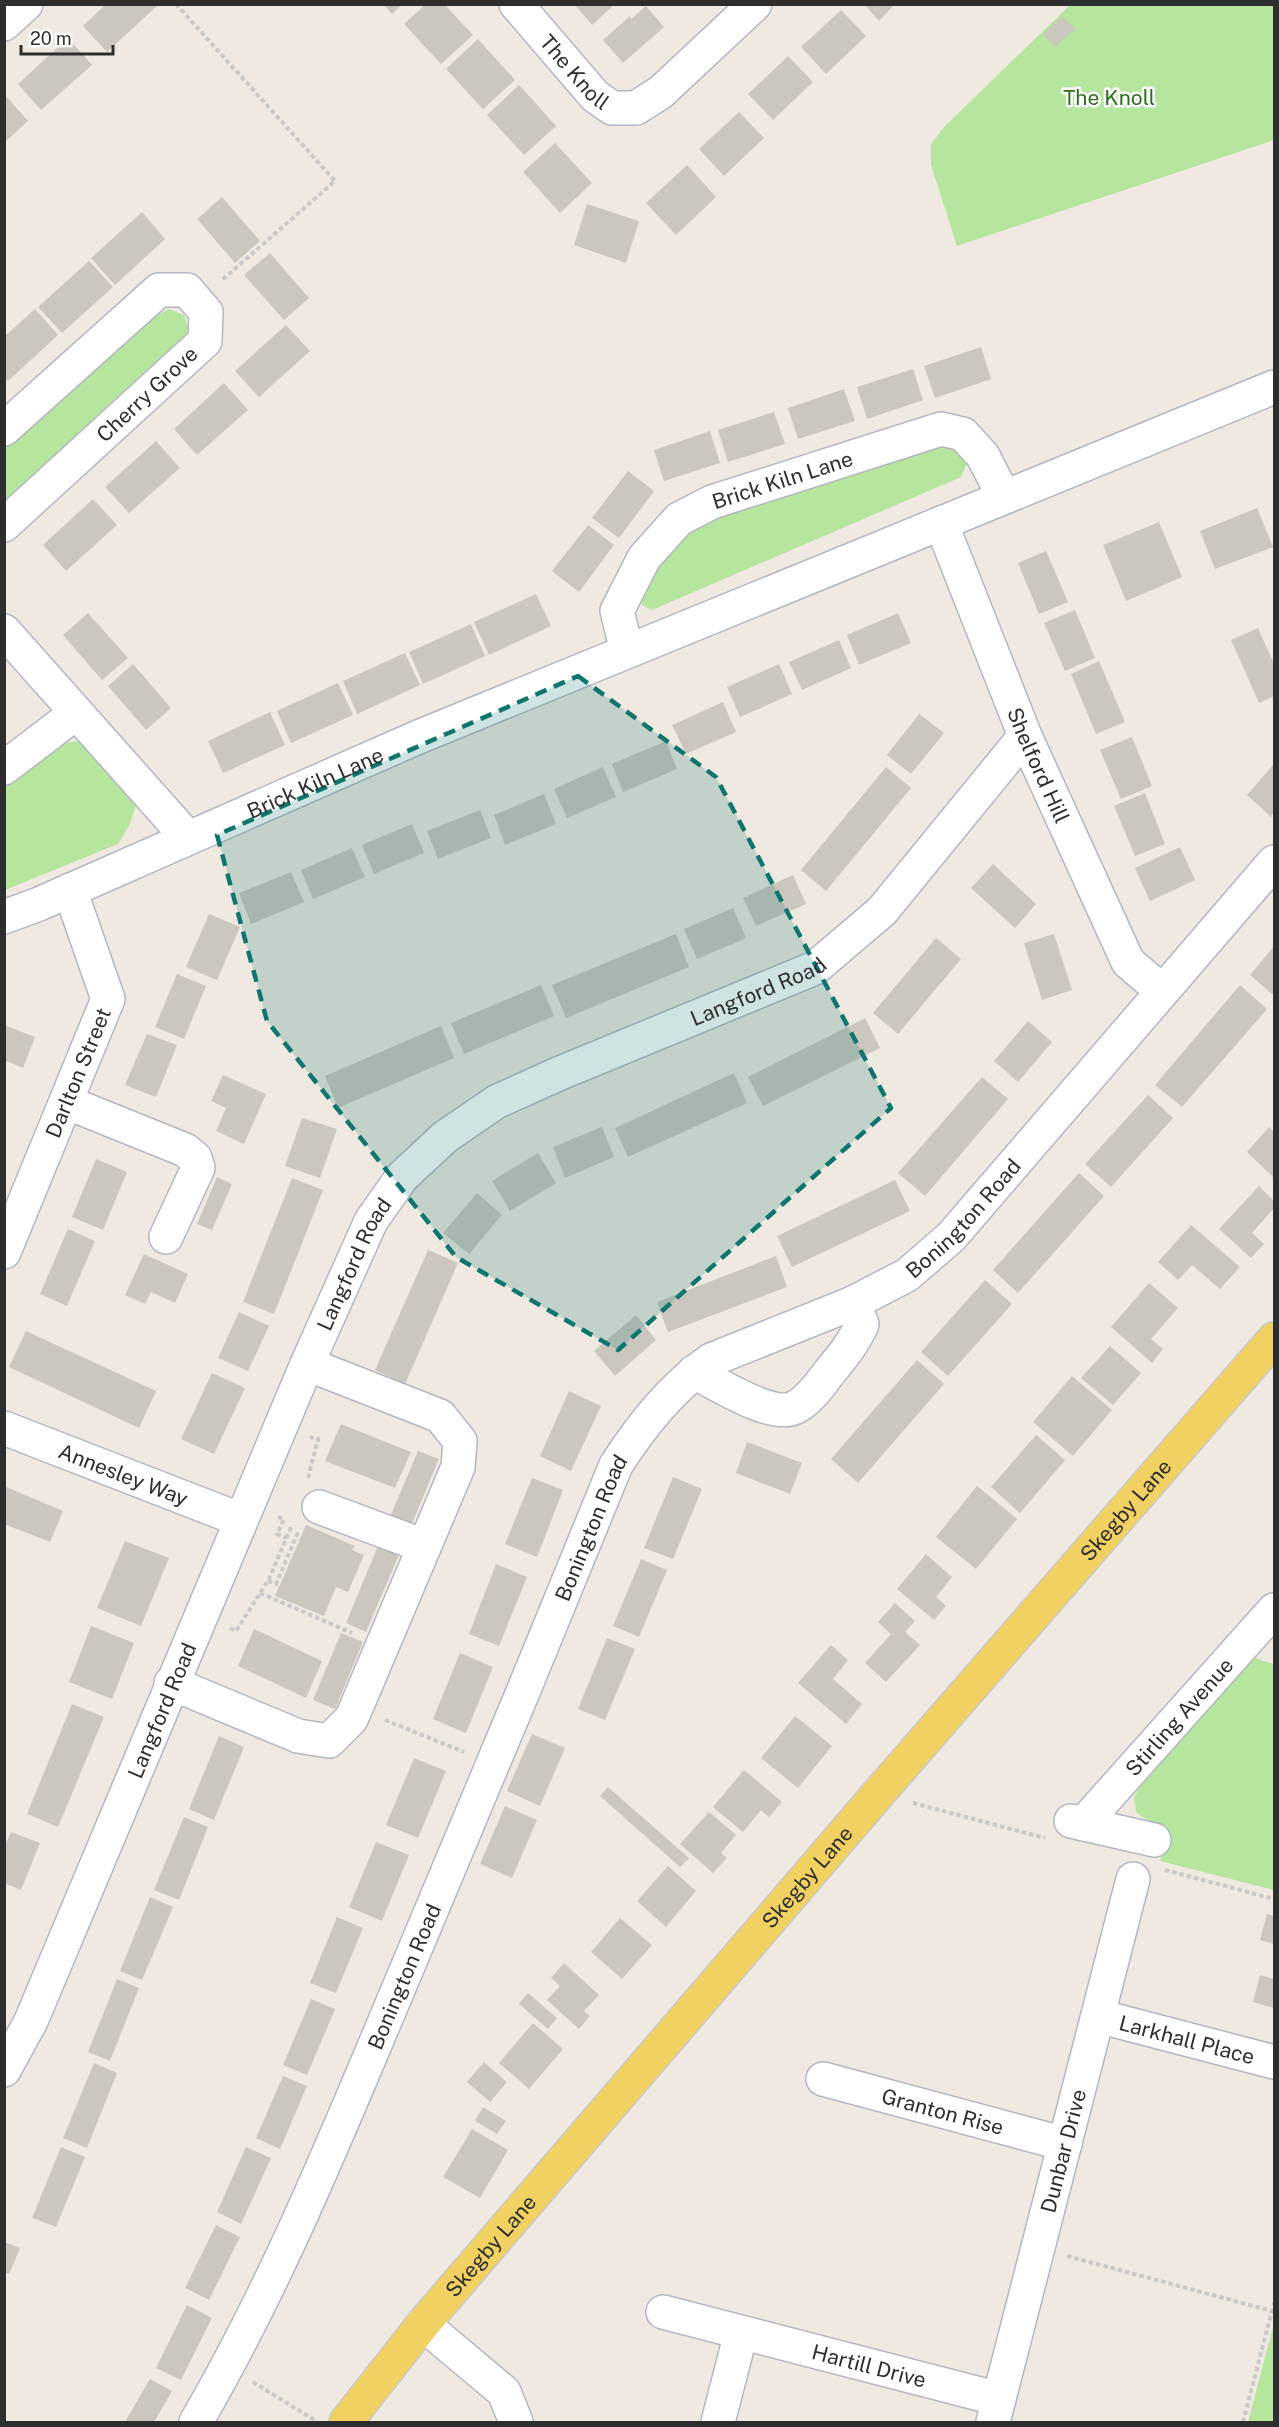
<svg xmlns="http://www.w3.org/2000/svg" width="1279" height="2427" font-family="'Public Sans',sans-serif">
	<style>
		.green { fill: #b6e59e }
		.building { fill: #cbc7bf }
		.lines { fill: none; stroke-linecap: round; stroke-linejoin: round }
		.minor-casing { stroke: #b4b7c1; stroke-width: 36 }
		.major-casing { stroke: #c9c9c9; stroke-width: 36 }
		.path { stroke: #c9c9c9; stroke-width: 4; stroke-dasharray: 4.5 3; stroke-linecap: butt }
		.minor { stroke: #fff; stroke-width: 33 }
		.major { stroke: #f2d163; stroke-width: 33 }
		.marked { fill: #0f766e; fill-opacity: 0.2; stroke: #0f766e; stroke-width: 4.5; stroke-dasharray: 12 8; stroke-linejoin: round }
		.labels { text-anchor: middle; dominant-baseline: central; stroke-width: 5; stroke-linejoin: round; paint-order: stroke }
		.street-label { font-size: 21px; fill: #2e2e2e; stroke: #fff }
		.park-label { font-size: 21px; fill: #2c6e1b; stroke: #fff }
	</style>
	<rect width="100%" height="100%" fill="#efe9e1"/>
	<path class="green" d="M 1070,5 L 1274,5 L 1274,140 L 957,246 L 931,165 L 931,144 L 944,127 Z
		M 169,309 L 184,315 L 188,328 L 184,342 L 5,503 L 4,448 L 156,316 Z
		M 937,442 L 951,444 L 967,463 L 961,477 L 652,610 L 642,605 L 642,589 L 678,538 L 715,513 Z
		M 78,741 L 93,754 L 136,806 L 129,826 L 118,844 L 5,890 L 5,782 L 61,744 Z
		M 1251,1657 L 1274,1664 L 1274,1890 L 1160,1861 L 1167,1826 L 1148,1821 L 1136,1812 L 1134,1797 L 1143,1782 Z
		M 1274,2323 L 1274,2422 L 1248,2422 Z"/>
	<path class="building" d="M 106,4 L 155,4 L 157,6 L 107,52 L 83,26 Z
		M 383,4 L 403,4 L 392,14 Z
		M 574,4 L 615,4 L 592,25 Z
		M 864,4 L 895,4 L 879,21 Z
		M 425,5 L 445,5 L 473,35 L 441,64 L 404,24 Z
		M 646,6 L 664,27 L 623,63 L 603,40 L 630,16 L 631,19 Z
		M 841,10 L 866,36 L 826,74 L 801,47 Z
		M 1062,16 L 1075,29 L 1055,47 L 1043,34 Z
		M 68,38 L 92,65 L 41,110 L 18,84 Z
		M 478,39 L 515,80 L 483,109 L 446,69 Z
		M 788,56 L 813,82 L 773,120 L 748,94 Z
		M 519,85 L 556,126 L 524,155 L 487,115 Z
		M 5,95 L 28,121 L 5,142 Z
		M 739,112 L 764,138 L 724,176 L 699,149 Z
		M 555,143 L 592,183 L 560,213 L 523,172 Z
		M 687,165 L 716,197 L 676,235 L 646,203 Z
		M 222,197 L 260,241 L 235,263 L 197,219 Z
		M 587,204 L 639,221 L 626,263 L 574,245 Z
		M 142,212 L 165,239 L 115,285 L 91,258 Z
		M 270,253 L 309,298 L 284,320 L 244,275 Z
		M 89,261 L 113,287 L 62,333 L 38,307 Z
		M 35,309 L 58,335 L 8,381 L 4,377 L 4,337 Z
		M 286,325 L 310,351 L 259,397 L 235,371 Z
		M 981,347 L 991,379 L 935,398 L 924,366 Z
		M 913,369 L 923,400 L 867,419 L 857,387 Z
		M 224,383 L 248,410 L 197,455 L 174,429 Z
		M 844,389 L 855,421 L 798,439 L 788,408 Z
		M 774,412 L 785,444 L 728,462 L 718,430 Z
		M 710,431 L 720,463 L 664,481 L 654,450 Z
		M 156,441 L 180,468 L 129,513 L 105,487 Z
		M 628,471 L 654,491 L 619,538 L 592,518 Z
		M 93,499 L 117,525 L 66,571 L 43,545 Z
		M 1257,508 L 1273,547 L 1215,569 L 1200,531 Z
		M 1159,522 L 1182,577 L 1126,601 L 1103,545 Z
		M 588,525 L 614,545 L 579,592 L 552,571 Z
		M 1046,551 L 1068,602 L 1039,614 L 1018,563 Z
		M 536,594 L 551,626 L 489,655 L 474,622 Z
		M 1075,610 L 1095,658 L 1065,671 L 1044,623 Z
		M 88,613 L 128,658 L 102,680 L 63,635 Z
		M 898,613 L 911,643 L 859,665 L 847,635 Z
		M 471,624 L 485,656 L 423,684 L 409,652 Z
		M 1258,628 L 1274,664 L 1274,696 L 1259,703 L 1231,640 Z
		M 839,640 L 851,668 L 802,690 L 789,662 Z
		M 405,653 L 420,685 L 357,714 L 343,681 Z
		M 1099,661 L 1125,722 L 1096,734 L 1071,674 Z
		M 133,664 L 171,708 L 146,730 L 108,686 Z
		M 779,664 L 792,694 L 740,717 L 727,687 Z
		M 338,683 L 353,715 L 291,743 L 277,711 Z
		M 723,702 L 736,732 L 686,754 L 672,725 Z
		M 270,712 L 285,745 L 223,773 L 208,741 Z
		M 919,714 L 944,733 L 911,774 L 887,755 Z
		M 1132,737 L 1152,786 L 1121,799 L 1100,750 Z
		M 666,741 L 677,769 L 623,792 L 612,764 Z
		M 1274,764 L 1274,812 L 1271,817 L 1247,795 Z
		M 603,767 L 616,797 L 567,818 L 554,789 Z
		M 886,767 L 911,788 L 826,891 L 801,870 Z
		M 1145,793 L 1165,844 L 1135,856 L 1114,806 Z
		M 544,794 L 556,824 L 505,845 L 494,815 Z
		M 480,810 L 491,838 L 438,859 L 427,831 Z
		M 412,824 L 424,853 L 374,874 L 362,845 Z
		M 1180,847 L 1195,880 L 1150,901 L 1135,868 Z
		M 352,848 L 365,877 L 313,899 L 301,870 Z
		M 993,864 L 1036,904 L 1015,928 L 971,888 Z
		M 291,872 L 304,902 L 251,924 L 239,893 Z
		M 793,875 L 806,904 L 756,926 L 743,898 Z
		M 733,908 L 746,938 L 697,959 L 684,929 Z
		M 209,914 L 240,927 L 217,980 L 186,967 Z
		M 676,934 L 689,967 L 566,1018 L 552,985 Z
		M 1054,934 L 1072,990 L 1042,1000 L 1024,943 Z
		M 936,938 L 961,959 L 898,1034 L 873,1013 Z
		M 1274,946 L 1274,991 L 1272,994 L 1250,975 Z
		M 177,974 L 206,986 L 184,1039 L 155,1027 Z
		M 541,985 L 554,1016 L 464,1054 L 451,1023 Z
		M 1240,985 L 1267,1009 L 1182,1107 L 1155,1085 Z
		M 865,1018 L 880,1048 L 763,1106 L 748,1077 Z
		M 1028,1021 L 1052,1042 L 1018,1082 L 994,1061 Z
		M 4,1025 L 35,1037 L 23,1068 L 4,1060 Z
		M 441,1026 L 454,1058 L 338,1108 L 325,1076 Z
		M 147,1034 L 177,1045 L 156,1097 L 125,1085 Z
		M 734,1073 L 747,1103 L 628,1157 L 615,1128 Z
		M 223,1075 L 266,1094 L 244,1144 L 216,1131 L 226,1108 L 211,1101 Z
		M 982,1077 L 1008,1099 L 925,1196 L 898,1173 Z
		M 1148,1095 L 1173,1118 L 1111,1187 L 1085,1164 Z
		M 302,1118 L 337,1129 L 320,1178 L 285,1166 Z
		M 602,1127 L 614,1157 L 565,1178 L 553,1147 Z
		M 1269,1127 L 1274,1132 L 1274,1178 L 1247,1152 Z
		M 538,1153 L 556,1183 L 510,1211 L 492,1181 Z
		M 96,1159 L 127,1172 L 103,1230 L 72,1217 Z
		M 1079,1173 L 1104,1196 L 1018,1293 L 993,1270 Z
		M 217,1177 L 232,1184 L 212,1230 L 197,1224 Z
		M 292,1178 L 323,1190 L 274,1314 L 243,1302 Z
		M 895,1180 L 910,1211 L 792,1267 L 777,1236 Z
		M 1259,1186 L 1274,1201 L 1274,1208 L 1252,1233 L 1264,1244 L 1251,1258 L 1219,1229 Z
		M 477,1193 L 502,1215 L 469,1254 L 443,1233 Z
		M 1191,1225 L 1240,1267 L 1220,1289 L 1192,1265 L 1178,1280 L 1158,1262 Z
		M 68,1229 L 95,1241 L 67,1306 L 40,1294 Z
		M 428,1250 L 458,1263 L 405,1384 L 375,1370 Z
		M 144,1254 L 188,1274 L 175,1303 L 151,1292 L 145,1304 L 125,1295 Z
		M 776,1256 L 787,1287 L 668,1332 L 657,1302 Z
		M 985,1280 L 1012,1304 L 948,1376 L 921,1352 Z
		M 1149,1283 L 1178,1308 L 1151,1339 L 1163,1349 L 1152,1363 L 1111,1327 Z
		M 239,1312 L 269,1326 L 248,1371 L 218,1358 Z
		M 636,1315 L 656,1340 L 615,1376 L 594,1351 Z
		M 26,1331 L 156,1391 L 139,1428 L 9,1367 Z
		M 1110,1346 L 1141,1373 L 1113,1405 L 1081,1378 Z
		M 917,1360 L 944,1384 L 858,1483 L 831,1459 Z
		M 212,1373 L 245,1388 L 214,1454 L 181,1439 Z
		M 1072,1376 L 1112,1410 L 1073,1456 L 1033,1422 Z
		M 569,1391 L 601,1406 L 571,1471 L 540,1456 Z
		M 341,1424 L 411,1452 L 395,1488 L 325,1461 Z
		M 1036,1435 L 1065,1460 L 1020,1513 L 991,1487 Z
		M 747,1442 L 802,1463 L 790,1494 L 736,1473 Z
		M 418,1451 L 439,1459 L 410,1528 L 389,1519 Z
		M 673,1477 L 702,1489 L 673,1559 L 644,1548 Z
		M 532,1478 L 563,1490 L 537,1557 L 505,1544 Z
		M 977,1486 L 1017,1519 L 976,1569 L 936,1537 Z
		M 6,1487 L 63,1511 L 50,1542 L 4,1524 Z
		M 306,1525 L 355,1546 L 352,1550 L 364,1555 L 348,1592 L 336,1587 L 324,1616 L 275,1596 Z
		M 125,1541 L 169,1558 L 141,1626 L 97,1608 Z
		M 380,1541 L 401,1550 L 366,1632 L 346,1623 Z
		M 926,1554 L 952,1577 L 936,1597 L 946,1606 L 934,1620 L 897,1589 Z
		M 641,1559 L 667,1570 L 639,1637 L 613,1626 Z
		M 496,1564 L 527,1577 L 499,1646 L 469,1634 Z
		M 895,1603 L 915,1621 L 905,1632 L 920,1645 L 886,1682 L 865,1663 L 891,1634 L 878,1622 Z
		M 91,1626 L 134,1643 L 112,1699 L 69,1682 Z
		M 254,1629 L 322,1661 L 306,1698 L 238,1666 Z
		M 341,1633 L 363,1642 L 335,1709 L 313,1700 Z
		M 607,1638 L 635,1649 L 605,1720 L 578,1709 Z
		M 831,1645 L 848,1660 L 833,1679 L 862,1704 L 846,1724 L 798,1683 Z
		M 460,1653 L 493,1667 L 466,1733 L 433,1719 Z
		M 72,1704 L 104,1717 L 58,1827 L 27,1814 Z
		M 795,1716 L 832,1746 L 798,1788 L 761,1758 Z
		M 532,1734 L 565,1748 L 540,1806 L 507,1791 Z
		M 219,1736 L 244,1747 L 214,1820 L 189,1809 Z
		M 414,1758 L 446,1771 L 418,1838 L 386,1825 Z
		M 744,1770 L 782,1802 L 769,1817 L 761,1810 L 743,1832 L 713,1807 Z
		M 608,1787 L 689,1858 L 680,1867 L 600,1796 Z
		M 505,1806 L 537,1820 L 512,1878 L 480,1864 Z
		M 709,1812 L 736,1835 L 721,1853 L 727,1858 L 713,1873 L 680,1844 Z
		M 184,1817 L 208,1827 L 179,1900 L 154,1890 Z
		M 11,1832 L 40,1843 L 21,1890 L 4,1883 L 4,1848 Z
		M 376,1842 L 409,1855 L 382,1921 L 349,1907 Z
		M 668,1866 L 696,1891 L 666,1927 L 637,1901 Z
		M 150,1897 L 173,1907 L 142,1980 L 120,1971 Z
		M 1267,1914 L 1274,1916 L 1274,1944 L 1260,1940 Z
		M 337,1917 L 363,1928 L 336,1993 L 310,1983 Z
		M 620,1918 L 652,1945 L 622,1979 L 591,1952 Z
		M 564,1963 L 599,1995 L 584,2011 L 590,2016 L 579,2029 L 547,2000 L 560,1986 L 551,1978 Z
		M 1260,1975 L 1274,1979 L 1274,2008 L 1253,2002 Z
		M 117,1979 L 139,1988 L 110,2061 L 88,2052 Z
		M 528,1993 L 557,2018 L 548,2029 L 519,2004 Z
		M 311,1999 L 335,2009 L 307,2075 L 283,2065 Z
		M 533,2023 L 563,2049 L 529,2089 L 499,2063 Z
		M 484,2062 L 507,2082 L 490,2102 L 467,2082 Z
		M 94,2063 L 117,2073 L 87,2148 L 63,2138 Z
		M 283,2076 L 307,2086 L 280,2149 L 256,2138 Z
		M 483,2107 L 506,2121 L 497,2134 L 475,2121 Z
		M 472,2129 L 508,2150 L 480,2198 L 443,2177 Z
		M 61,2147 L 85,2157 L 56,2227 L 32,2218 Z
		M 246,2147 L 271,2158 L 241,2224 L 217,2212 Z
		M 216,2225 L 240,2237 L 209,2300 L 185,2288 Z
		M 4,2242 L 20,2248 L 9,2274 L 4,2272 Z
		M 187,2305 L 212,2318 L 181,2380 L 156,2368 Z
		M 150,2379 L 172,2391 L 154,2422 L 125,2422 Z"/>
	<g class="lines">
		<g class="minor-casing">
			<g id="minor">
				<path id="s1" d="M 516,4 L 595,96 L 612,108 L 636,108 L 661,92 L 755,4"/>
				<path d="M 4,24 L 26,4"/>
				<path d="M 4,429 L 159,290 L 187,290 L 206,312 L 205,341 L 4,525"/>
				<path id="s2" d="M 941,523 L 1025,736 L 1128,962 L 1162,991"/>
				<path d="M 4,631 L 188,838"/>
				<path id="s3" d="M 627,651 L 617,611 L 644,558 L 679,519 L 712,502 L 941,429 L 963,434 L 983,456 L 1004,497"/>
				<path d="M 4,768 L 76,713"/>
				<path id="s4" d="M 4,917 L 39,904 L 416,738 L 1274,387"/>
				<path d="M 66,1102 L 185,1150 L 195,1158 L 198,1168 L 166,1237"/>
				<path id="s5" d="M 4,1252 L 108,999 L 70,890"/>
				<path d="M 694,1372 C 716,1383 773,1420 796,1407 C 809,1400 820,1385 828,1374 C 841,1358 854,1343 862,1324 L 853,1303"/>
				<path id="s6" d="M 4,1428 L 241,1520"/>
				<path d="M 319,1507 L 424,1546"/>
				<path d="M 171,1683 L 298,1736 L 329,1741 L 351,1719 L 356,1708 L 458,1467 L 460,1441 L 440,1416 L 307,1364"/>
				<path d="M 1071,1821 L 1154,1840"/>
				<path id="s7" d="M 1083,1824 L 1274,1610"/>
				<path id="s8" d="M 1098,2016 L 1274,2062"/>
				<path id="s9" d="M 4,2070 L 31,2021 L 307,1364 L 371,1221 L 402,1177 L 445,1137 L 496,1102 L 558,1074 L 815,968 L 882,911 L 1025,736"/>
				<path id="s10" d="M 823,2079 L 1065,2144"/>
				<path id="s11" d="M 663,2312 L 999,2399"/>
				<path d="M 423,2324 L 504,2392 L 516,2422"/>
				<path id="s12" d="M 196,2422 C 273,2290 331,2149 390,2009 C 467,1828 542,1647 616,1465 C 642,1425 671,1388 711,1360 L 853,1303 L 907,1275 L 951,1237 L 1274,862"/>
				<path d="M 718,2422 L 741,2333"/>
				<path id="s13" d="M 993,2422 L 1133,1879"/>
			</g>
		</g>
		<g class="major-casing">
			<g id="major">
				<path id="s14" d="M 346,2422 L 423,2324 L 878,1794 L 1274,1339"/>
			</g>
		</g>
		<path class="path" d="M 176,4 L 335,181 L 221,281
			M 1067,4 L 1099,4
			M 308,1478 L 318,1439 L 310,1437
			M 278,1517 L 284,1519 L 277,1534 L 286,1538
			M 268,1581 L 276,1584 L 299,1530
			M 260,1593 L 352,1633
			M 230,1628 L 236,1631 L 268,1581 L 292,1525
			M 385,1720 L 464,1752
			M 913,1803 L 1045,1838
			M 1165,1870 L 1274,1899
			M 1067,2256 L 1272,2311
			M 253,2382 L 316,2421
			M 1243,2422 L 1274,2303"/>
		<use href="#minor" class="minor"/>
		<use href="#major" class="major"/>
	</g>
	<path class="marked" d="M 578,676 L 716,777 L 891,1108 L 618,1350 L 456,1257 L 267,1021 L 217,835 Z"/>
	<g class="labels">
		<g class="street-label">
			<text stroke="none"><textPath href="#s1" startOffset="90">The Knoll</textPath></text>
			<text transform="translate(147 394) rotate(-43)">Cherry Grove</text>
			<text stroke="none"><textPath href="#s3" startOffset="264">Brick Kiln Lane</textPath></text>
			<text stroke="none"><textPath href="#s2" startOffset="261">Shelford Hill</textPath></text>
			<text stroke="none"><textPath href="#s4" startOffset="339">Brick Kiln Lane</textPath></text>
			<text stroke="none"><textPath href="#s9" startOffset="1384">Langford Road</textPath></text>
			<text stroke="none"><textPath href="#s5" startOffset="194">Darlton Street</textPath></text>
			<text stroke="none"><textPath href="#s12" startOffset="1482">Bonington Road</textPath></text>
			<text stroke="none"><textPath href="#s9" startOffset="879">Langford Road</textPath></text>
			<text stroke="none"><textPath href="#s6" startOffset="128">Annesley Way</textPath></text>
			<text stroke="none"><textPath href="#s14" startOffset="1200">Skegby Lane</textPath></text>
			<text stroke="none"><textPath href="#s12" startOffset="978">Bonington Road</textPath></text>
			<text stroke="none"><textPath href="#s9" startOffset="393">Langford Road</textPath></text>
			<text stroke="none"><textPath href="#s7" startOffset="144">Stirling Avenue</textPath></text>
			<text stroke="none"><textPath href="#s14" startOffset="714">Skegby Lane</textPath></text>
			<text stroke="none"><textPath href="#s12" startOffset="492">Bonington Road</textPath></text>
			<text stroke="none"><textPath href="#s8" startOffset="92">Larkhall Place</textPath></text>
			<text stroke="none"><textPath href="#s10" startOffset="124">Granton Rise</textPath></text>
			<text stroke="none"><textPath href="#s13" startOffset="280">Dunbar Drive</textPath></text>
			<text stroke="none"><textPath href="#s14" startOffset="228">Skegby Lane</textPath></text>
			<text stroke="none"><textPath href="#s11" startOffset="213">Hartill Drive</textPath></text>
		</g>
		<g class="park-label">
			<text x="1109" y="97">The Knoll</text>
		</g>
	</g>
	<rect width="1279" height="2427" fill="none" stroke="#2e2e2e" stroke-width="12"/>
	<path d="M21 45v9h92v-9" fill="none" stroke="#2e2e2e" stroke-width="3"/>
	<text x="30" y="45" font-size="18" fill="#2e2e2e" stroke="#ffffff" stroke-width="4.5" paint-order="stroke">20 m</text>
</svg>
